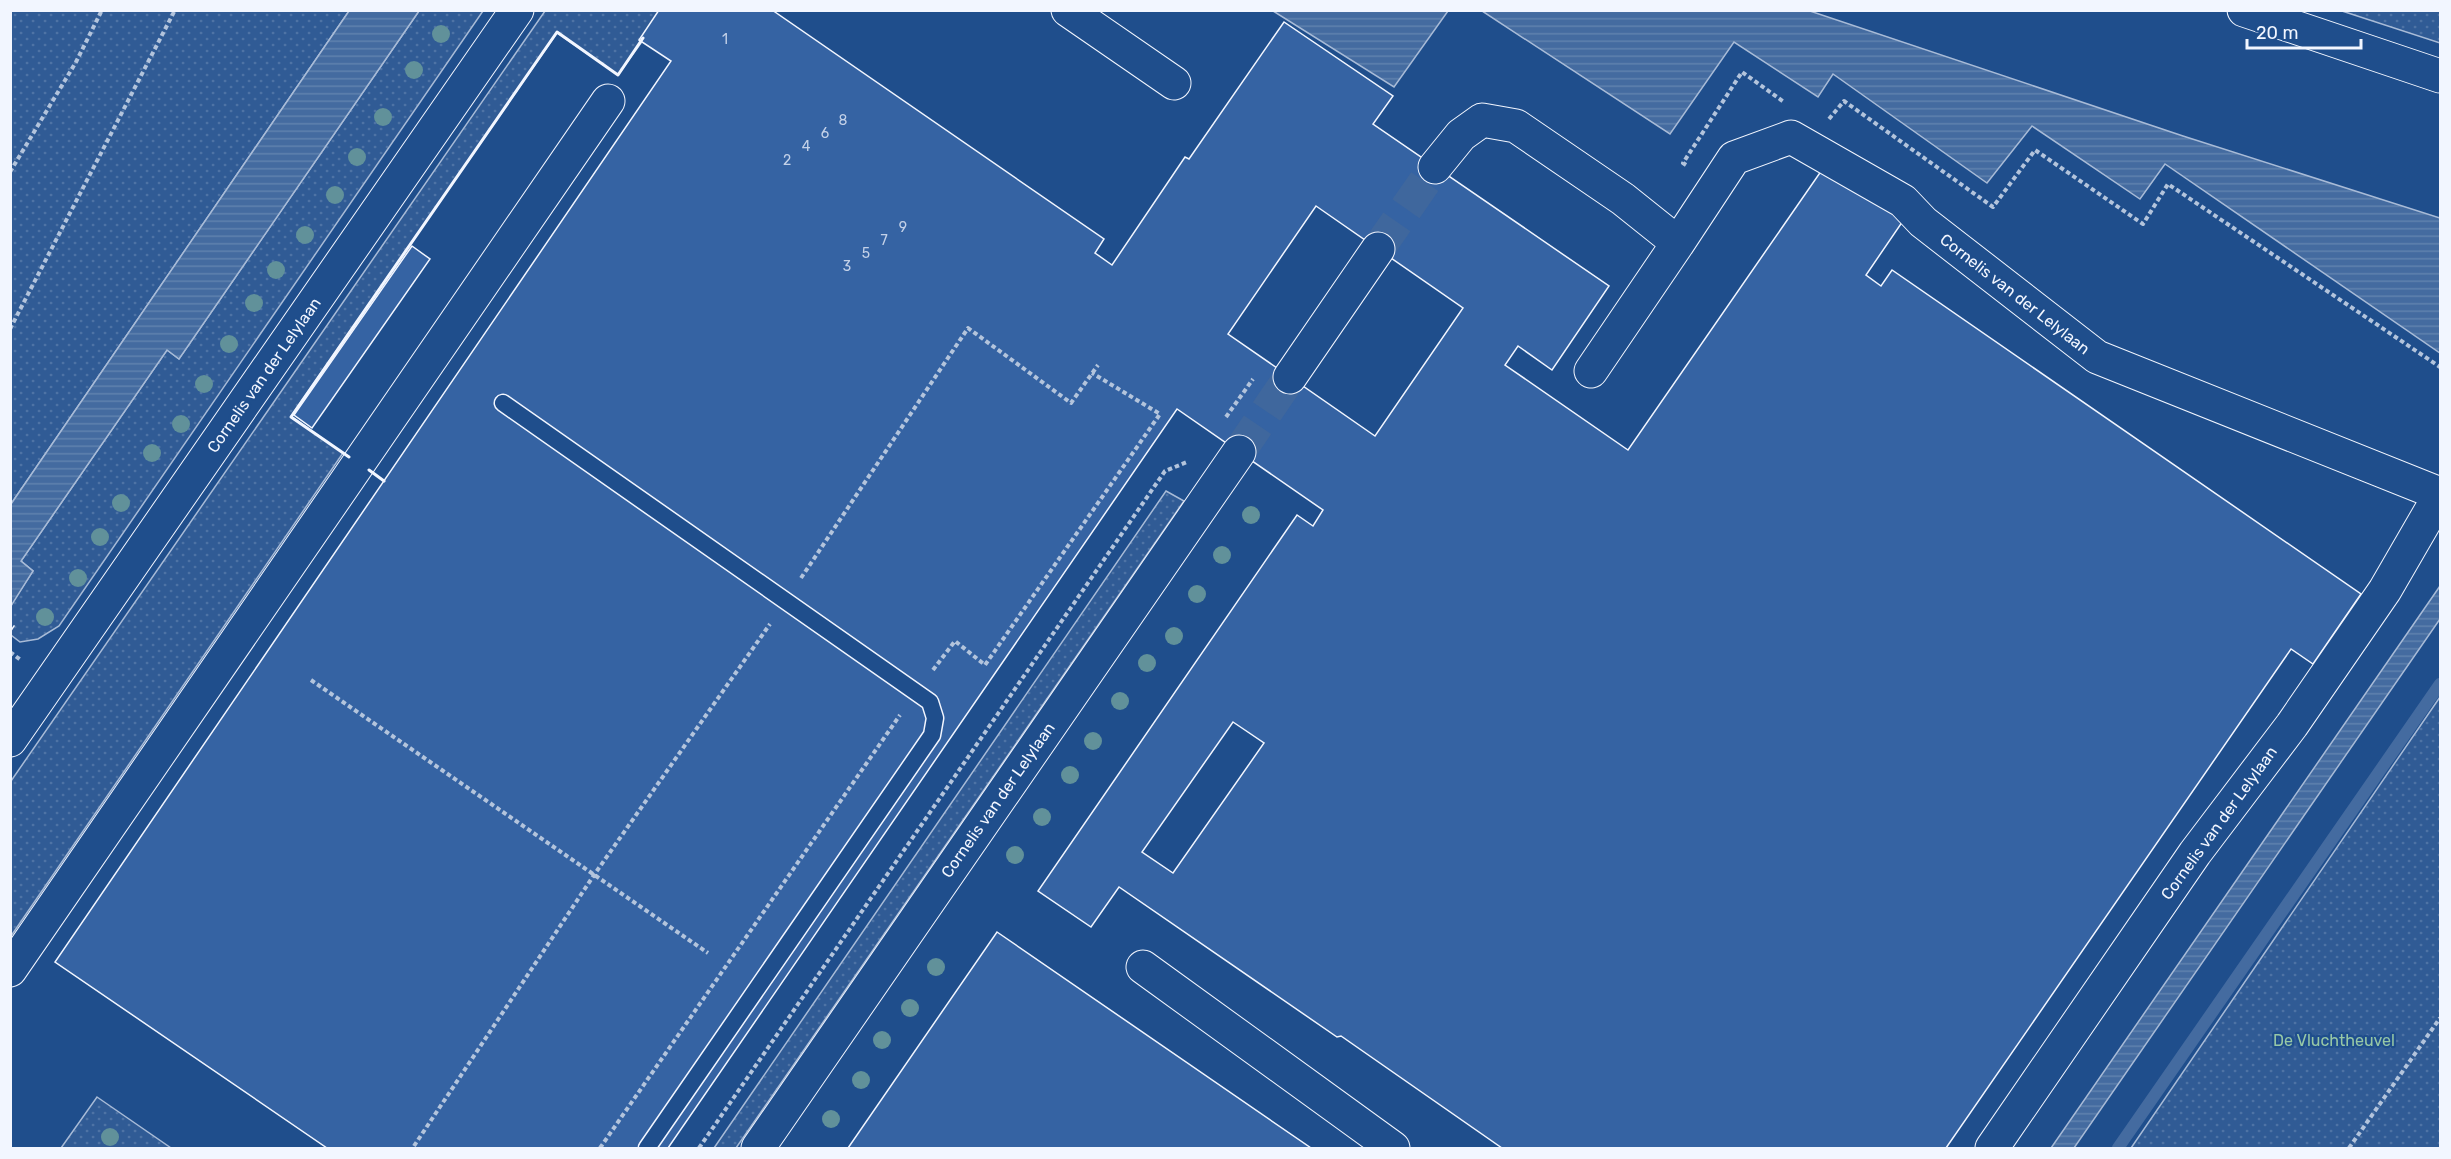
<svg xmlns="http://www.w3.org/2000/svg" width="2451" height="1159" font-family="Rubik,sans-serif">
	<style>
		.grass { fill: url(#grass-dots); stroke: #a8bbd7; stroke-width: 1.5 }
		.water { fill: url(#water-rules); stroke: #a8bbd7; stroke-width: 1.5 }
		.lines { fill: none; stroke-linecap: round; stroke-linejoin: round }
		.stream { stroke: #446ba0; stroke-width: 12 }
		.building { fill: #3563a3; stroke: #f2f6ff; stroke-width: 1.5; fill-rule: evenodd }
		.street-tunnel { stroke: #3f679d; stroke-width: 33; stroke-dasharray: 33 16; stroke-linecap: butt }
		.lane-casing { stroke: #f2f6ff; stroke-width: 19 }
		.street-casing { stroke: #f2f6ff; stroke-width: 35 }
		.highway-casing { stroke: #f2f6ff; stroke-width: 35 }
		.path { stroke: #b3c4dc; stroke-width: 4; stroke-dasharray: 4.5 3; stroke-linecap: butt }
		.lane { stroke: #1f4e8c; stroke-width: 16 }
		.street { stroke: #1f4e8c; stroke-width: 33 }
		.highway { stroke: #1f4e8c; stroke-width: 33 }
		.fence { stroke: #f2f6ff; stroke-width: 1.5; stroke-dasharray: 8 3; stroke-linecap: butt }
		.wall { stroke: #f2f6ff; stroke-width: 3 }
		.tree { fill: #61919a }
		.labels { text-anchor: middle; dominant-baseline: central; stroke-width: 4.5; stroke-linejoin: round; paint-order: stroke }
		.number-label { font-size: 14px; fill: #c3d1e8 }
		.street-label { font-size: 16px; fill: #f2f6ff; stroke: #1f4e8c }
		.park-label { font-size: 16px; fill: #97c8a6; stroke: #1f4e8c }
	</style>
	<defs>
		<pattern id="grass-dots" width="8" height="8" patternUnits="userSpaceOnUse" patternTransform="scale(1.5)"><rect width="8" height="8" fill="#305b95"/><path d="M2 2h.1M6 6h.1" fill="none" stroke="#4e73a5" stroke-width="1.8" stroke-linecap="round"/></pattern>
		<pattern id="water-rules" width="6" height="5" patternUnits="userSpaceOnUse" patternTransform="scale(1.5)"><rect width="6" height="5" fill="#446ba0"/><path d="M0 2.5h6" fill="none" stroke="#5f81ae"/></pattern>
	</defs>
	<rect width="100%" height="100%" fill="#1f4e8c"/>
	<path class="grass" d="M 11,11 L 349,11 L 11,504 Z
		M 419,11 L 483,11 L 59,626 L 38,639 L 20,642 L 11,635 L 10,606 L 33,571 L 21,561 L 167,350 L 179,359 Z
		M 545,11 L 664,11 L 618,75 L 557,33 L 291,416 L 343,453 L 11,936 L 11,781 Z
		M 2342,11 L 2440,11 L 2440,43 Z
		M 1166,491 L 1184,501 L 736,1148 L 714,1148 Z
		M 2440,697 L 2440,1148 L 2131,1148 Z
		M 97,1097 L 171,1148 L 61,1148 Z"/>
	<path class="water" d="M 349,11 L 419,11 L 179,359 L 167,350 L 21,561 L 33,571 L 11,606 L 11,504 Z
		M 1273,11 L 1448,11 L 1394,87 Z
		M 1482,11 L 1810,11 L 2183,136 L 2440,218 L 2440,353 L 2165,164 L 2140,199 L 2032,126 L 1987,183 L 1833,74 L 1818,97 L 1734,42 L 1670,134 Z
		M 2440,586 L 2440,619 L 2074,1148 L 2051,1148 Z"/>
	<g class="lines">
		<path class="stream" d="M 2118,1148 L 2440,684"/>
	</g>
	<path class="building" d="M 659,10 L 772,10 L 1104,239 L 1095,253 L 1112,265 L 1185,157 L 1189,159 L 1284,22 L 1393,96 L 1373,124 L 1609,286 L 1552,370 L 1518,346 L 1505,365 L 1628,450 L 1826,164 L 1905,218 L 1866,275 L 1881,286 L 1892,270 L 2361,594 L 2313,664 L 2291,649 L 1946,1148 L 1502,1148 L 1341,1036 L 1337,1037 L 1119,887 L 1091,927 L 1038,891 L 1297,515 L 1313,526 L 1323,510 L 1177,409 L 668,1148 L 327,1148 L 55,962 L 671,61 L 639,40 ZM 1316,206 L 1463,308 L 1375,436 L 1228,334 ZM 1233,722 L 1264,743 L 1173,873 L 1142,852 Z
		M 412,246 L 430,259 L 312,428 L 294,415 Z
		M 997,932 L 1311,1148 L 848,1148 Z"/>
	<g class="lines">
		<path class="street-tunnel" d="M 1378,249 L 1435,167
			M 1239,452 L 1290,377"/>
		<g class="lane-casing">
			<path id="lane" d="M 503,403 L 930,702 L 935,718 L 932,735 L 647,1148"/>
		</g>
		<g class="street-casing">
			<path id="street" d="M 1068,10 L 1174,83
				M 1435,167 L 1461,135 L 1482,120 L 1516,126 L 1623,199 L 1678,243 L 1734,158 L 1791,137 L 1903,201 L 1923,222 L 2097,357 L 2440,494
				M 1591,371 L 1678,243
				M 1290,377 L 1378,249
				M 10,740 L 517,10
				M 1143,967 L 1393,1148
				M 10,970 L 608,101
				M 758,1148 L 1239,452
				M 1992,1148 L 2195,853 L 2292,725 L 2385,590 L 2440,495"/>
		</g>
		<g class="highway-casing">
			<path id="highway" d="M 2244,10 L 2440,76"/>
		</g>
		<path class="path" d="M 1829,119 L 1844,101 L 1993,207 L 2035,150 L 2143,224 L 2168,184 L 2440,367
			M 1686,165 L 1683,163 L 1742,72 L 1784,102
			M 10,172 L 76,62 L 102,10
			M 10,329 L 175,10
			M 1226,417 L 1253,379
			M 801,578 L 968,328 L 1071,403 L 1098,365
			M 10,652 L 22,661
			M 933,670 L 955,641 L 985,665 L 1160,414 L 1092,373
			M 311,680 L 708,953
			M 414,1146 L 594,875 L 770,624
			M 600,1148 L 900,715
			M 699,1148 L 1165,471 L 1187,462
			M 2349,1148 L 2440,1018"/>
		<use href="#lane" class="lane"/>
		<use href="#street" class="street"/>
		<use href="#highway" class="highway"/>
		<path class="fence" d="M 10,632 L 16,623"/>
		<path class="wall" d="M 349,457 L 291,417 L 557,32 L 618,75 L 643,38
			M 369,470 L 384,481"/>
	</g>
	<g class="tree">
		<circle cx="441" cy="34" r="9"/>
		<circle cx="414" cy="70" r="9"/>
		<circle cx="383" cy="117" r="9"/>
		<circle cx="357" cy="157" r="9"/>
		<circle cx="335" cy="195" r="9"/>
		<circle cx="305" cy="235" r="9"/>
		<circle cx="276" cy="270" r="9"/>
		<circle cx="254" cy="303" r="9"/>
		<circle cx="229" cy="344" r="9"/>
		<circle cx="204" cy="384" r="9"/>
		<circle cx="181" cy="424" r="9"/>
		<circle cx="152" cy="453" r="9"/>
		<circle cx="121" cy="503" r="9"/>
		<circle cx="1251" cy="515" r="9"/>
		<circle cx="100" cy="537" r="9"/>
		<circle cx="1222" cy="555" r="9"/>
		<circle cx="78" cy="578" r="9"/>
		<circle cx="1197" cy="594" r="9"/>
		<circle cx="45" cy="617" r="9"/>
		<circle cx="1174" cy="636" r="9"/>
		<circle cx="1147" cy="663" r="9"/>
		<circle cx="1120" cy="701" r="9"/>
		<circle cx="1093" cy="741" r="9"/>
		<circle cx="1070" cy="775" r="9"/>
		<circle cx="1042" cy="817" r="9"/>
		<circle cx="1015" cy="855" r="9"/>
		<circle cx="936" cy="967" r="9"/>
		<circle cx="910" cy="1008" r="9"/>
		<circle cx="882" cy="1040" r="9"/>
		<circle cx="861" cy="1080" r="9"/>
		<circle cx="831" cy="1119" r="9"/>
		<circle cx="110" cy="1137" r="9"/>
	</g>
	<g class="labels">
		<g class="number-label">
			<text x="725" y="39">1</text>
			<text x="843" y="120">8</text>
			<text x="825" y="133">6</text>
			<text x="806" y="146">4</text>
			<text x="787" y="160">2</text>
			<text x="903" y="227">9</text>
			<text x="884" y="240">7</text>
			<text x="866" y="253">5</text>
			<text x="847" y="266">3</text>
		</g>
		<g class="street-label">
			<text transform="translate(2015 294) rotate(38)">Cornelis van der Lelylaan</text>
			<text transform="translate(264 375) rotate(-55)">Cornelis van der Lelylaan</text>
			<text transform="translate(998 800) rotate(-55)">Cornelis van der Lelylaan</text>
			<text transform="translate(2219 823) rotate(-54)">Cornelis van der Lelylaan</text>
		</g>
		<g class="park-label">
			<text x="2334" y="1040">De Vluchtheuvel</text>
		</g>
	</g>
	<rect width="2451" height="1159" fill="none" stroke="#f2f6ff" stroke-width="24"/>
	<path d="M2247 39v9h114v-9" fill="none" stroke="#f2f6ff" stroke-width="3"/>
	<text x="2256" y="39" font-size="18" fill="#f2f6ff" stroke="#1f4e8c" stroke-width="4.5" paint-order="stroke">20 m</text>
</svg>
